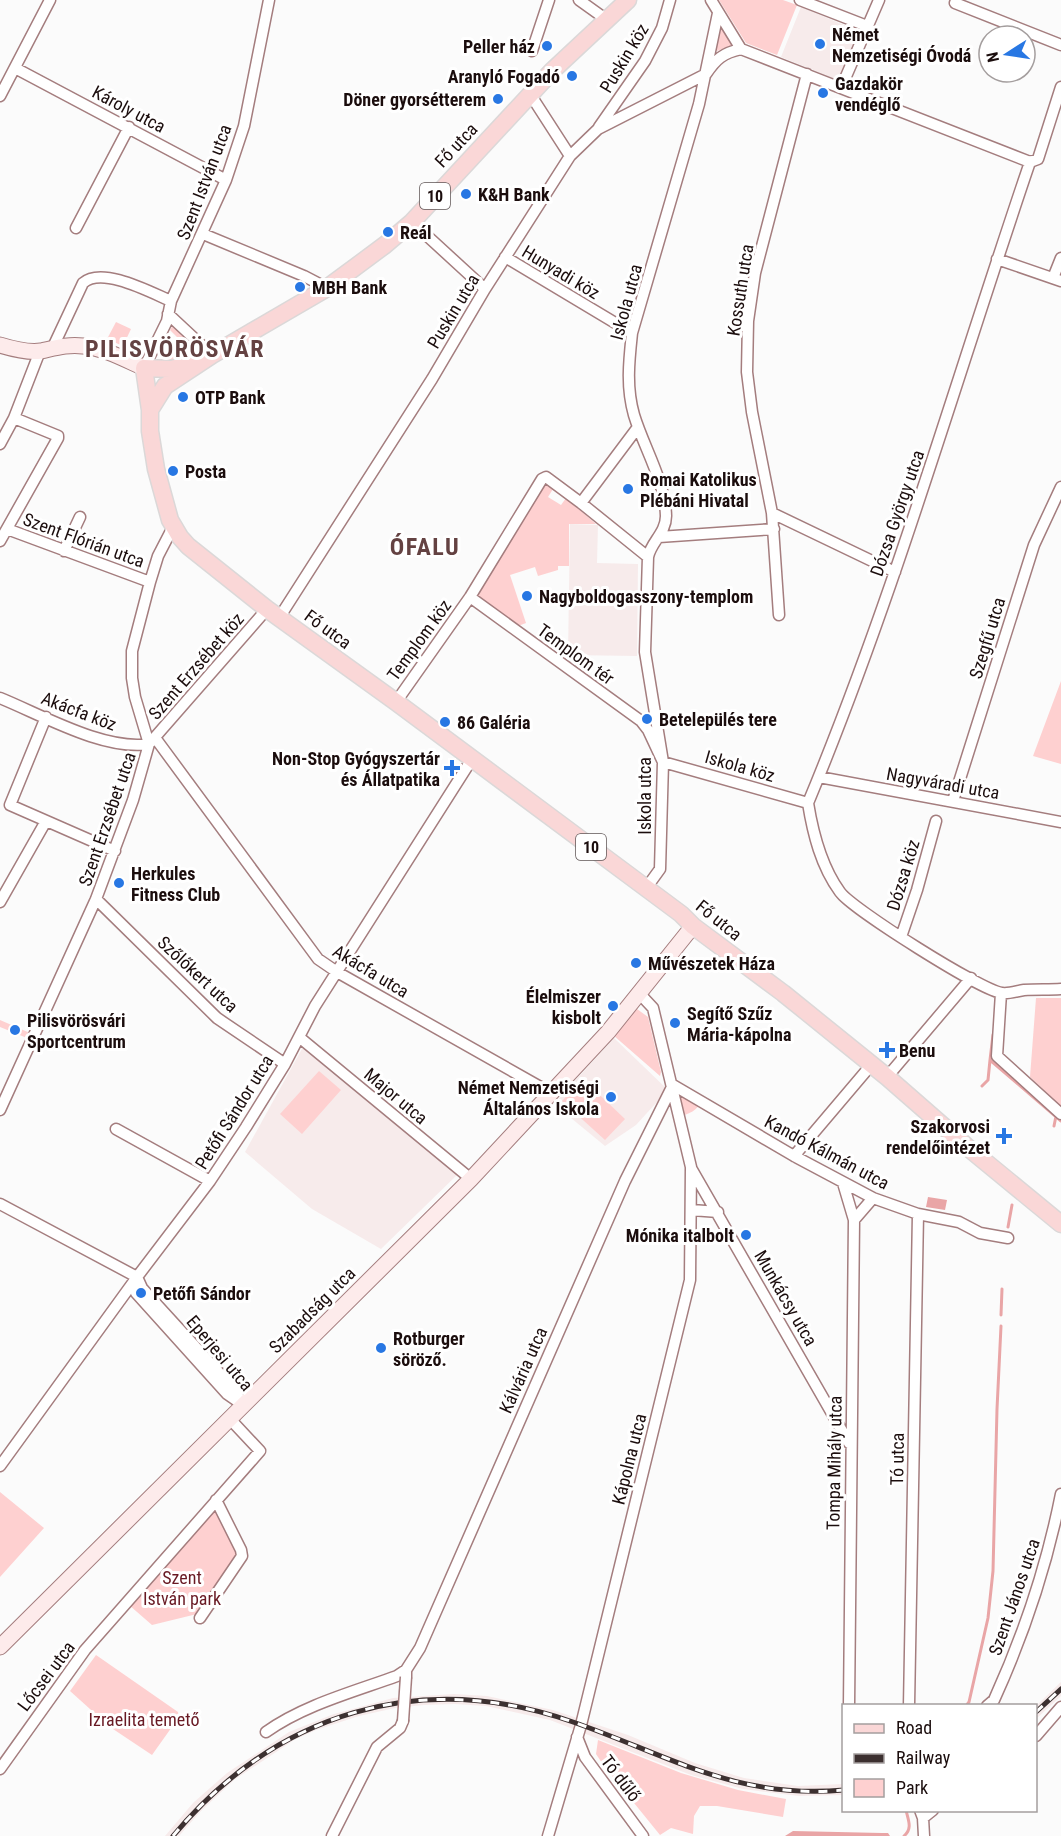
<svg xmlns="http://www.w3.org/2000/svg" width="1061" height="1836" font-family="'Roboto Condensed',sans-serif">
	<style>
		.built { fill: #f7ebeb }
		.green { fill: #fed0d0 }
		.water { fill: #e9a5a6 }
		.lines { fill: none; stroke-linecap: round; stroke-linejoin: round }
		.stream { stroke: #e9a5a6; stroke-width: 3 }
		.street-casing { stroke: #a47d7e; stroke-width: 13 }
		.secondary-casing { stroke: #a47d7e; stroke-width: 17 }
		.primary-casing { stroke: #dbd8d8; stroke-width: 19 }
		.street { stroke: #fff; stroke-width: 10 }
		.secondary { stroke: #fdebeb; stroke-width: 15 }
		.primary { stroke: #fad7d7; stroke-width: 16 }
		.rail-casing { stroke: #3c3030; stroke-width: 5 }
		.rail { stroke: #fff; stroke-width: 3; stroke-dasharray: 9; stroke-linecap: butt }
		.street-bridge-casing { stroke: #a47d7e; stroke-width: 13; stroke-linecap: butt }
		.street-bridge { stroke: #fff; stroke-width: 10 }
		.poi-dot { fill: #2877e3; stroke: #fff; stroke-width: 2 }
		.labels { text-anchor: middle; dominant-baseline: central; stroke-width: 6; stroke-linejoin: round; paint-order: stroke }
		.shield { fill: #fff; stroke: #5f5656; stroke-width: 1.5 }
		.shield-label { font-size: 16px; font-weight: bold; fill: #1b0d0d }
		.poi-label { font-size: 18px; font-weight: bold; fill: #1b0d0d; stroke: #fff; text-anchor: start }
		.street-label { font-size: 18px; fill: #1b0d0d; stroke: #fff }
		.park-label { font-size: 18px; fill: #681923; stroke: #fff }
		.district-label { font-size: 24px; font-weight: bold; letter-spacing: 1.5px; fill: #644242; stroke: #fff }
	</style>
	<rect width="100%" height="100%" fill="#fbfbfb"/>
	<path class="built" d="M 801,7 L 858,31 L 838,80 L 781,57 Z
		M 570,524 L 598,525 L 597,563 L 638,564 L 637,656 L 568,655 Z
		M 614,1038 L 668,1090 L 636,1125 L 605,1146 L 554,1104 Z
		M 303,1047 L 457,1175 L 381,1249 L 312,1209 L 245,1152 Z
		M 1061,1682 L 1061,1696 L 1036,1719 L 1036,1706 Z
		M 454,1694 L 487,1696 L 553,1710 L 628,1735 L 695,1763 L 744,1778 L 798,1786 L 843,1784 L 843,1795 L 799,1796 L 743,1789 L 691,1775 L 550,1720 L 486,1706 L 454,1704 L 424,1705 L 395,1708 L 359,1716 L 316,1730 L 294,1740 L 234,1780 L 200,1812 L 179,1836 L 165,1836 L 193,1803 L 227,1773 L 289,1732 L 334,1714 L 393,1698 Z"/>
	<path class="green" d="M 719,0 L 783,0 L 797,5 L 777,55 L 746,43 Z
		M 721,28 L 732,45 L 717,51 L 716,50 Z
		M 116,322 L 131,329 L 123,346 L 107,339 Z
		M 173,325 L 196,349 L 180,361 L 159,363 L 164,355 L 175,355 L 181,348 L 179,339 L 170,330 Z
		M 545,484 L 553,489 L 548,497 L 561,505 L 566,498 L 596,524 L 569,524 L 569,566 L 558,566 L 558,570 L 538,576 L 535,567 L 510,575 L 526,623 L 518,626 L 477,596 Z
		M 1061,681 L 1061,764 L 1033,756 Z
		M 1036,998 L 1061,998 L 1061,1106 L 1030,1077 Z
		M 637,1009 L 648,1017 L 661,1072 L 660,1076 L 613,1035 Z
		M 0,1020 L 30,1033 L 27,1038 L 0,1027 Z
		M 319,1071 L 341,1090 L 302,1134 L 280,1114 Z
		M 583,1079 L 625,1119 L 605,1140 L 562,1101 Z
		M 677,1089 L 701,1103 C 696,1110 690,1114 681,1116 Z
		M 0,1492 L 44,1528 L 0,1577 Z
		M 214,1507 L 236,1550 L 236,1557 L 197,1614 L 152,1625 L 129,1605 Z
		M 96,1655 L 178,1712 L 179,1717 L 152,1755 L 110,1727 L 70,1691 Z
		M 598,1740 L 681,1773 L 738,1790 L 786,1799 L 783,1817 L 717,1806 L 700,1806 L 694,1816 L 693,1834 L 671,1828 L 660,1835 L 604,1766 L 596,1754 Z"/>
	<path class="water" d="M 928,1197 L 947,1200 L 945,1210 L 926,1207 Z
		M 793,1831 L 882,1833 L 888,1833 L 890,1836 L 785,1836 Z"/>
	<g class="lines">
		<path class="stream" d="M 993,1035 L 990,1060 L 1061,1121
			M 982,1086 L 988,1080 L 990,1060
			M 1054,1126 L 1056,1116
			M 1008,1227 L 1012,1205
			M 1001,1315 L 1002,1289
			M 966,1706 L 969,1702 L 988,1618 L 993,1571 L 997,1409 L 1001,1326
			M 904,1836 C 913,1828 908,1820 906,1810"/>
		<g class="street-casing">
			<path id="street" d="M 579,0 L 607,20
				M 711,0 L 741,49
				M 800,0 L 867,26
				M 955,3 L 1061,45
				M 741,49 L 1030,162
				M 532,51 L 549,0
				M 15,68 L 226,180
				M 841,88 L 879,0
				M 530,94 L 570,156
				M 0,96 L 50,0
				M 599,127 L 645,61 L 662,28 L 670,0
				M 1030,162 C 957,376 895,594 808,803 C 813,834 821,866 840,892 C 852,909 982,991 1002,993 C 1009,994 1017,991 1024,990 C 1037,989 1049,990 1061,989
				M 1030,162 L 1038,159 L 1061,87
				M 412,222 L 485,289
				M 76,228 L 129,127
				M 203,234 L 304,276 L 327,288
				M 505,257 L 632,333
				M 997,259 L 1061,281
				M 1053,278 L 1061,258
				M 168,314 L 212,355
				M 53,347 L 83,283 C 102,266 150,292 171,301
				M 144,368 L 167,321 L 171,301 L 226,180 L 244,126 L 269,0
				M 0,444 L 14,418 L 40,351
				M 581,503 L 638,427
				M 772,513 L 895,572
				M 7,529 L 150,582
				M 659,537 L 774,529
				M 0,541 L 58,438 L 58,436 L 14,418
				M 64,551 L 80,517
				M 470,597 L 641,721 L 648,730 L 663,762 L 808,803
				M 779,615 L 772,513 L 752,412 L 747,372 L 748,321 L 755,273 L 807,74
				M 279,618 L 432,379 L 485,289 L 570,156 L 598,129 L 706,74 C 716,59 723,53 741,49
				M 0,698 C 42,715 104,751 149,744 L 267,609
				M 396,702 L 470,597 L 542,479 L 546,477 L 581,503 L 648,557
				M 46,717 L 10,805 L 115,851
				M 156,739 L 318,959 L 337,972 L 551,1093
				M 819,777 L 1061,822
				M 953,801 L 1034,545 L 1061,487
				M 647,887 L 660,869 L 663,762 L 645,652 L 648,557 C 651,542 666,533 666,516 C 665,481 644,448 634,415 C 626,387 629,361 632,333 L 699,104 L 718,13
				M 96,899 L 217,1018 L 285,1064
				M 0,902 L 46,821
				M 901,937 L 917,890 L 936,821
				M 1001,993 L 997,1056 L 1061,1114
				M 299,1037 L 471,1179
				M 887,1077 L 971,978
				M 673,1085 L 794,1156 L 873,1198 L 918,1214 L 959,1222 L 980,1233 L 1008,1238
				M 0,1110 L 96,899 L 133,800 L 149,744 L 135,697 L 132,678 L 132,651 L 150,582 L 158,556 L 173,527
				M 116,1129 L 210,1181
				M 794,1156 L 872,1064
				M 691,1168 L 849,1443
				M 843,1183 L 854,1220 L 849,1706
				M 0,1204 L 137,1277 L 142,1288 L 150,1297 L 234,1389 L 243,1405
				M 692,1210 L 718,1212
				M 854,1220 L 873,1198
				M 137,1277 L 136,1293 L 227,1394 L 240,1403
				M 0,1466 L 137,1277 L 210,1181 L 246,1127 L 285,1064 L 315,1006 L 472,759
				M 200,1618 L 242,1556 L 241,1550 L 216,1500
				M 406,1677 L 406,1670 L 420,1648 L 625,1181 L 673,1085
				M 909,1706 L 918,1214
				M 987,1706 L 994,1700 C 1024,1634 1047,1565 1061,1494
				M 266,1732 C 304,1705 353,1692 397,1676 L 406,1670
				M 1036,1736 L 1061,1707
				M 577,1737 L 585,1757 L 643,1836
				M 0,1769 L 85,1650 L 260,1451 L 230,1419
				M 920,1810 L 923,1818 L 924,1836
				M 923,1818 L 933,1810
				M 332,1836 L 377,1747 L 400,1728 L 403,1721
				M 548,1836 L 581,1725 L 690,1280 L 691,1167 L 653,1008 L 639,993"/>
		</g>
		<g class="secondary-casing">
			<path id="secondary" d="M 0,345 C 13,349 28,353 41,351 C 55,348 68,344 83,346 C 104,348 124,359 144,368
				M 0,1647 L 471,1179 L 608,1032 L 693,926"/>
		</g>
		<g class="primary-casing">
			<path id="primary" d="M 628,0 L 552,71 L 412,222 L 385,245 L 327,288 L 212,355 L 165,386 L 150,410 L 150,431 L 156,469 L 170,520 L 180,537 L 188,546 L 267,609 L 396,702 L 681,914 L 693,926 L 783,993 L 887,1077 L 966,1146 L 1061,1224
				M 150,410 L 144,368 L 171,369 L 188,365"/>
		</g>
		<use href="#street" class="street"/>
		<use href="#secondary" class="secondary"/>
		<use href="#primary" class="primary"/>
		<g class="rail-casing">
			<path id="rail" d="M 1036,1712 L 1061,1689
				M 173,1836 C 276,1713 419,1668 573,1722 C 668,1755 737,1800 844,1790"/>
		</g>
		<use href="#rail" class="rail"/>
		<g class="street-bridge-casing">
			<path id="street-bridge" d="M 403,1721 L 406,1677"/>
		</g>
		<use href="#street-bridge" class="street-bridge"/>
	</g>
	<g class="poi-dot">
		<circle cx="820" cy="44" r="6"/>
		<circle cx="547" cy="46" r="6"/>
		<circle cx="572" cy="76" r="6"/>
		<circle cx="823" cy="93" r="6"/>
		<circle cx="498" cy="99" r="6"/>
		<circle cx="466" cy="194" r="6"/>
		<circle cx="388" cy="232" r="6"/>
		<circle cx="300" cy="287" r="6"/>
		<circle cx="183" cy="397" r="6"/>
		<circle cx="173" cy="471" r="6"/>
		<circle cx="628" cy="489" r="6"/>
		<circle cx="527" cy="596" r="6"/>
		<circle cx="647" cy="719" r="6"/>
		<circle cx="445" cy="722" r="6"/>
		<path d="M449 759h6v6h6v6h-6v6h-6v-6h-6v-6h6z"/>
		<circle cx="119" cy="883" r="6"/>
		<circle cx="636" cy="963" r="6"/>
		<circle cx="613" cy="1006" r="6"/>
		<circle cx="675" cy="1023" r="6"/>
		<circle cx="15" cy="1030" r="6"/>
		<path d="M884 1041h6v6h6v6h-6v6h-6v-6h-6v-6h6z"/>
		<circle cx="611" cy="1097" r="6"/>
		<path d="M1001 1127h6v6h6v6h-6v6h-6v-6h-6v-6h6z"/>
		<circle cx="746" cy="1235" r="6"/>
		<circle cx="141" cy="1293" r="6"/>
		<circle cx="381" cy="1348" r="6"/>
	</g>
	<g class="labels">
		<g class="shield">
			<rect x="420" y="183" width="30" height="26" rx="4.5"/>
			<rect x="576" y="834" width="30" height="26" rx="4.5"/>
		</g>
		<g class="shield-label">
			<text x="435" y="196">10</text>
			<text x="591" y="847">10</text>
		</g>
		<g class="poi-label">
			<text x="832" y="34">Német<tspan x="832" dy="21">Nemzetiségi Óvodá</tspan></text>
			<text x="535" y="46" text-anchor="end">Peller ház</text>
			<text x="560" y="76" text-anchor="end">Aranyló Fogadó</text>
			<text x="835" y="83">Gazdakör<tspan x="835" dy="21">vendéglő</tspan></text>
			<text x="486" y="99" text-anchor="end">Döner gyorsétterem</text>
			<text x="478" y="194">K&amp;H Bank</text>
			<text x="400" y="232">Reál</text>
			<text x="312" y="287">MBH Bank</text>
			<text x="195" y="397">OTP Bank</text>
			<text x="185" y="471">Posta</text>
			<text x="640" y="479">Romai Katolikus<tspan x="640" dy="21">Plébáni Hivatal</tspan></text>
			<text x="539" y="596">Nagyboldogasszony-templom</text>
			<text x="659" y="719">Betelepülés tere</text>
			<text x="457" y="722">86 Galéria</text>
			<text x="440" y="758" text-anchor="end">Non-Stop Gyógyszertár<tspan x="440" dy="21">és Állatpatika</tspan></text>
			<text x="131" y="873">Herkules<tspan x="131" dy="21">Fitness Club</tspan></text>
			<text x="648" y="963">Művészetek Háza</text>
			<text x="601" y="996" text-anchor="end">Élelmiszer<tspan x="601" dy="21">kisbolt</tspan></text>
			<text x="687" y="1013">Segítő Szűz<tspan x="687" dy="21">Mária-kápolna</tspan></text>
			<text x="27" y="1020">Pilisvörösvári<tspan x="27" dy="21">Sportcentrum</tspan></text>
			<text x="899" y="1050">Benu</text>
			<text x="599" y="1087" text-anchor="end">Német Nemzetiségi<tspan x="599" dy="21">Általános Iskola</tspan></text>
			<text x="990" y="1126" text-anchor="end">Szakorvosi<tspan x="990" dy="21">rendelőintézet</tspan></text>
			<text x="734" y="1235" text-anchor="end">Mónika italbolt</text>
			<text x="153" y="1293">Petőfi Sándor</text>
			<text x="393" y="1338">Rotburger<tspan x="393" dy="21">söröző.</tspan></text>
		</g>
		<g class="street-label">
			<text transform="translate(624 58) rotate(-59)">Puskin köz</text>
			<text transform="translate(129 109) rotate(28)">Károly utca</text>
			<text transform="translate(456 145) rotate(-47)">Fő utca</text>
			<text transform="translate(204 182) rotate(-69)">Szent István utca</text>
			<text transform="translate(561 272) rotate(31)">Hunyadi köz</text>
			<text transform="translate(740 290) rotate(-81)">Kossuth utca</text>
			<text transform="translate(626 302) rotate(-75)">Iskola utca</text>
			<text transform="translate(453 311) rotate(-59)">Puskin utca</text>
			<text transform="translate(897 513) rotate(-71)">Dózsa György utca</text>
			<text transform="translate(84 540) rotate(20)">Szent Flórián utca</text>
			<text transform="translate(328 629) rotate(36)">Fő utca</text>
			<text transform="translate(987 638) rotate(-73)">Szegfű utca</text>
			<text transform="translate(419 640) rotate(-54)">Templom köz</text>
			<text transform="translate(576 654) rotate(36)">Templom tér</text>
			<text transform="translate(196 666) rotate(-49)">Szent Erzsébet köz</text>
			<text transform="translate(79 711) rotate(21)">Akácfa köz</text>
			<text transform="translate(740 766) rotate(16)">Iskola köz</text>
			<text transform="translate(943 783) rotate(10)">Nagyváradi utca</text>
			<text transform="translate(644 796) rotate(-90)">Iskola utca</text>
			<text transform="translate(107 819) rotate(-71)">Szent Erzsébet utca</text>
			<text transform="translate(903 875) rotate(-73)">Dózsa köz</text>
			<text transform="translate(719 920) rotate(39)">Fő utca</text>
			<text transform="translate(371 971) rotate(31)">Akácfa utca</text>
			<text transform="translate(198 974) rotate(43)">Szőlőkert utca</text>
			<text transform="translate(396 1096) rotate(40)">Major utca</text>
			<text transform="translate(234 1112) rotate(-58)">Petőfi Sándor utca</text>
			<text transform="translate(827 1152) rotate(28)">Kandó Kálmán utca</text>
			<text transform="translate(786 1298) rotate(60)">Munkácsy utca</text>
			<text transform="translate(312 1310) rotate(-45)">Szabadság utca</text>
			<text transform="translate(220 1353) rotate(50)">Eperjesi utca</text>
			<text transform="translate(523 1370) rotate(-66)">Kálvária utca</text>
			<text transform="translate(629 1459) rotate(-76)">Kápolna utca</text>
			<text transform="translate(897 1459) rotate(-89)">Tó utca</text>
			<text transform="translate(834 1463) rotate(-89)">Tompa Mihály utca</text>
			<text transform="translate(1014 1597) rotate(-71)">Szent János utca</text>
			<text transform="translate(46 1676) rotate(-53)">Lőcsei utca</text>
			<text transform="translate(621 1778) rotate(53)">Tó dűlő</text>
		</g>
		<g class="park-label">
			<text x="182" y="1577">Szent<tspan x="182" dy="21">István park</tspan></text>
			<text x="144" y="1719">Izraelita temető</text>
		</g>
		<g class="district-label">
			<text x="175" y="349">PILISVÖRÖSVÁR</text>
			<text x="425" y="547">ÓFALU</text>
		</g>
	</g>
	<rect x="842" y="1704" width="195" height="108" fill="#ffffff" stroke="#a49e9e" stroke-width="1.5"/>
	<rect x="854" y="1724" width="30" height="9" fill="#fad7d7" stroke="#a49e9e" stroke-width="1.5"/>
	<text x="896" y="1734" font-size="18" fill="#1b0d0d">Road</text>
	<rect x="854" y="1754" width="30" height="9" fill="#3c3030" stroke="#a49e9e" stroke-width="1.5"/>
	<text x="896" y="1764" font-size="18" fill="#1b0d0d">Railway</text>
	<rect x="854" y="1779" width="30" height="18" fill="#fed0d0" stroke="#a49e9e" stroke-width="1.5"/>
	<text x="896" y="1794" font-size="18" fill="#1b0d0d">Park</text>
	<g transform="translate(1007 54) rotate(258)"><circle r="28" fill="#ffffff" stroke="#a49e9e" stroke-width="1.5"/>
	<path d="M0-4.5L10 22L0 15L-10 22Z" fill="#2877e3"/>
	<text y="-9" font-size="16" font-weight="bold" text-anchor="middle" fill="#1b0d0d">N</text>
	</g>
</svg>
